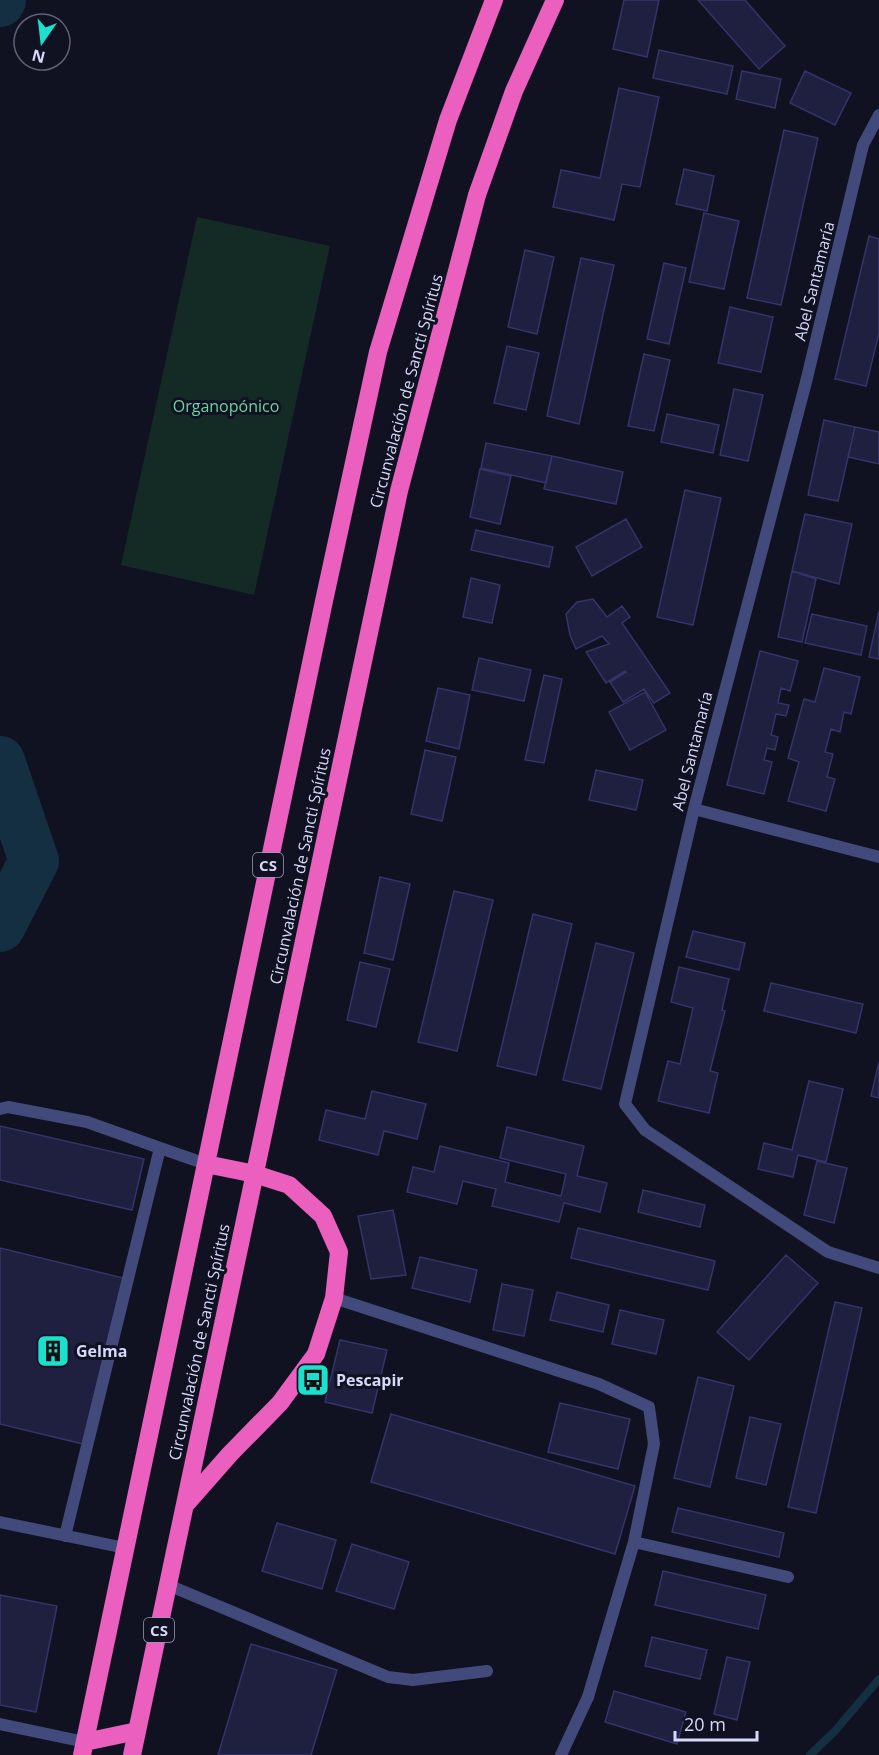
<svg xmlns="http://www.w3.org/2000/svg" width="879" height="1755" font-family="'Open Sans',sans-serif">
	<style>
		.green { fill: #142a25 }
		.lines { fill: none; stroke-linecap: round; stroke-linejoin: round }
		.stream { stroke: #142f42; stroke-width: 8 }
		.river { stroke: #142f42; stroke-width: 50 }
		.building { fill: #1f1f40; stroke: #343469; stroke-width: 1.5 }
		.lane { stroke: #414a7a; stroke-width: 12 }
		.street { stroke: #414a7a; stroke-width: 12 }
		.highway { stroke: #eb5fbe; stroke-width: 18 }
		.labels { text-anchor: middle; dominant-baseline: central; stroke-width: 6; stroke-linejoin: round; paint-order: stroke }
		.shield { fill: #101121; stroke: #9b9db9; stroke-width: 1.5 }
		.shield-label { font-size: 15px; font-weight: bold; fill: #d6d9fa }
		.street-label { font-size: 16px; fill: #d6d9fa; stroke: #101121 }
		.park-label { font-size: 16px; fill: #6bd1a3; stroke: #101121 }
		.poi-label { font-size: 16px; font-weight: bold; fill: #d6d9fa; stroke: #101121; text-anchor: start }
	</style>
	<rect width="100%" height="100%" fill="#101121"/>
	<path class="green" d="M 197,217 L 330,246 L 254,595 L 121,565 Z"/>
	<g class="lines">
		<path class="stream" d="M 810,1755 L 834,1732 L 879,1679"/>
		<path class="river" d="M 0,2 L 1,0
			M 0,761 L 34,861 L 0,927"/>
	</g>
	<path class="building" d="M 624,0 L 659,0 L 647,57 L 613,49 Z
		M 698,0 L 745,0 L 785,46 L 759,69 Z
		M 659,50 L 733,66 L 727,94 L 653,78 Z
		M 742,71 L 781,79 L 775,108 L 736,99 Z
		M 805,71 L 851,93 L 835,125 L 790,103 Z
		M 619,88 L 659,97 L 640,187 L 622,184 L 614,220 L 553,207 L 561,170 L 600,178 Z
		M 784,130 L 818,138 L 781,305 L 747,298 Z
		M 684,169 L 714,176 L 707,211 L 676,204 Z
		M 704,213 L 739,221 L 724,289 L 689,282 Z
		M 869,236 L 879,239 L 879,333 L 866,386 L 835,379 Z
		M 525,250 L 554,257 L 537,334 L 508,327 Z
		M 581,258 L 614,265 L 579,424 L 547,416 Z
		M 664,263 L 686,268 L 669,344 L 647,339 Z
		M 730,307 L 773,317 L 761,372 L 718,363 Z
		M 507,346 L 539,353 L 526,410 L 494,403 Z
		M 644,354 L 670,360 L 654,431 L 628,426 Z
		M 734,389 L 763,395 L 748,461 L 720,455 Z
		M 667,414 L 719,425 L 713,453 L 661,442 Z
		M 824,420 L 855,427 L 838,501 L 808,495 Z
		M 855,427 L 879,432 L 879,464 L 848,457 Z
		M 486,443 L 552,456 L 546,483 L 481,468 Z
		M 552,456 L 623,472 L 616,504 L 544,489 Z
		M 480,469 L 511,476 L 500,524 L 470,517 Z
		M 685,490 L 721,498 L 693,625 L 657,617 Z
		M 805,514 L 852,524 L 839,584 L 792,571 Z
		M 626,519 L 642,547 L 592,576 L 576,547 Z
		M 476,530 L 553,547 L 549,567 L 471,550 Z
		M 792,571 L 816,579 L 802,642 L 778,637 Z
		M 471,578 L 500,585 L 492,623 L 463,617 Z
		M 593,599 L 607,617 L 622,606 L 630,617 L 622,623 L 670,693 L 654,703 L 644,689 L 623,702 L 610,682 L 626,672 L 625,671 L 606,683 L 586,652 L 609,644 L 602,636 L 576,649 L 570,635 L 566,614 L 577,602 Z
		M 879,611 L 879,659 L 869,657 Z
		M 812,614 L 867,626 L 861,655 L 805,643 Z
		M 760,651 L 798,661 L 790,691 L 781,688 L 778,703 L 789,705 L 786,716 L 776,714 L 771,735 L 778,737 L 775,750 L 767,748 L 764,760 L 772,762 L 764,794 L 727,785 Z
		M 479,658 L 531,670 L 524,701 L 472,690 Z
		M 824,668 L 860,677 L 851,714 L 844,712 L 840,732 L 831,729 L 825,752 L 833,754 L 827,777 L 835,779 L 826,811 L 788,801 L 799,762 L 788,758 L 804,699 L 815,702 Z
		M 544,675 L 562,679 L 544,763 L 525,760 Z
		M 438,688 L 470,695 L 459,749 L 426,741 Z
		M 645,692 L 666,730 L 630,750 L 609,712 Z
		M 425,750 L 456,757 L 442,821 L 411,814 Z
		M 596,770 L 643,780 L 636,810 L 589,800 Z
		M 380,877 L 410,884 L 393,960 L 364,953 Z
		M 454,891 L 493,900 L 457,1051 L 418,1042 Z
		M 533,914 L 572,924 L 536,1075 L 497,1066 Z
		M 693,931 L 745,943 L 739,970 L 686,957 Z
		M 596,943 L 634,953 L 601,1089 L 563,1080 Z
		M 360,962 L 390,969 L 376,1027 L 347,1020 Z
		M 679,967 L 729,979 L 722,1010 L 725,1011 L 710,1071 L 718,1073 L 709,1113 L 658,1101 L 668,1061 L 680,1064 L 693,1008 L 671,1002 Z
		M 771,983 L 863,1004 L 856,1033 L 764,1011 Z
		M 879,1062 L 879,1098 L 871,1096 Z
		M 809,1081 L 843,1089 L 826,1162 L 798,1155 L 793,1177 L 758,1169 L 764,1143 L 792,1150 Z
		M 372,1091 L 426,1104 L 417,1139 L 384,1131 L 378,1155 L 319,1140 L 326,1110 L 365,1119 Z
		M 0,1126 L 144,1159 L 132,1210 L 0,1180 Z
		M 507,1127 L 584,1146 L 577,1176 L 607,1183 L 600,1212 L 564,1203 L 559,1222 L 492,1206 L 496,1189 L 463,1181 L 457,1204 L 407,1192 L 413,1167 L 434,1172 L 440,1146 L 509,1163 L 505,1182 L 561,1196 L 566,1174 L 500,1158 Z
		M 817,1161 L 847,1168 L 834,1223 L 804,1215 Z
		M 643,1190 L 705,1205 L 700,1227 L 638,1212 Z
		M 393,1210 L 406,1275 L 371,1279 L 358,1216 Z
		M 578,1228 L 715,1261 L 708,1290 L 571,1258 Z
		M 0,1248 L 123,1278 L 83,1444 L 0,1424 Z
		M 786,1255 L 818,1283 L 749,1360 L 717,1332 Z
		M 420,1257 L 477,1270 L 470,1302 L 412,1288 Z
		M 502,1284 L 533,1290 L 524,1336 L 493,1330 Z
		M 557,1292 L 609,1305 L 603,1332 L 550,1320 Z
		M 835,1302 L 862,1308 L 816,1513 L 788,1507 Z
		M 620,1310 L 664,1320 L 656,1354 L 612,1344 Z
		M 340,1340 L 387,1350 L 372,1413 L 325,1402 Z
		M 698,1377 L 734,1386 L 710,1487 L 674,1478 Z
		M 560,1403 L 630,1419 L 618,1469 L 548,1452 Z
		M 391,1414 L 635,1486 L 615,1554 L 371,1482 Z
		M 750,1417 L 781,1424 L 766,1485 L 736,1478 Z
		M 678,1508 L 784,1533 L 779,1557 L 672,1532 Z
		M 277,1523 L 336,1540 L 322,1589 L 262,1571 Z
		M 352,1544 L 409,1562 L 394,1609 L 336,1591 Z
		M 663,1571 L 766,1595 L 758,1629 L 655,1605 Z
		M 0,1595 L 57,1606 L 36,1712 L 0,1705 Z
		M 652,1637 L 707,1650 L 700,1679 L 645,1666 Z
		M 251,1644 L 337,1670 L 311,1755 L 218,1755 Z
		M 727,1657 L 750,1662 L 737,1720 L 714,1714 Z
		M 614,1691 L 686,1712 L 677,1744 L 605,1722 Z"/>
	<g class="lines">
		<path class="lane" d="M 0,1109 L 8,1107 L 87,1122 L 160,1148
			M 0,1522 L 125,1548
			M 65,1536 L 160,1148 L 206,1164
			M 168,1585 L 388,1677 L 413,1680 L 487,1671
			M 0,1724 L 85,1742
			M 561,1755 L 588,1697"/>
		<path class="street" d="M 879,115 L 863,145 L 806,382 L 694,809 L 625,1104 L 645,1130 L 828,1252 L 879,1268
			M 694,809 L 879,857
			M 334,1298 L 599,1384 L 649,1407 L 654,1444 L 634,1542 L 588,1697
			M 634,1542 L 788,1577"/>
		<path class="highway" d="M 186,1504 L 230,1454 L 280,1403 L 316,1354 L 334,1298 L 339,1252 L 323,1216 L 289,1185 L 255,1174 L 206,1164
			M 85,1742 L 137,1731
			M 82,1755 L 324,601 L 378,352 L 448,120 L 494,0
			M 132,1755 L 399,491 L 477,195 L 514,91 L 555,0"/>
	</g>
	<defs>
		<g id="building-square" transform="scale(1.725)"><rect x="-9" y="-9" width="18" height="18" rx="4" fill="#1ce0cd" stroke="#101121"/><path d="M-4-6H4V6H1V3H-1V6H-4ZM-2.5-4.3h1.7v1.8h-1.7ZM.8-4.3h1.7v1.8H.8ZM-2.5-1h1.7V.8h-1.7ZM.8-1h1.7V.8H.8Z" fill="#111"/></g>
		<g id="bus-square" transform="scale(1.725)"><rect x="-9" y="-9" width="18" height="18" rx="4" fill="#1ce0cd" stroke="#101121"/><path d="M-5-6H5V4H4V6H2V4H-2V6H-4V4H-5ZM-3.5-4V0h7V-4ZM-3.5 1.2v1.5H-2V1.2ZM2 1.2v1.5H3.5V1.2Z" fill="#111"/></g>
	</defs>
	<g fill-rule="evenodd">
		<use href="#building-square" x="53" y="1351"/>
		<use href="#bus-square" x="313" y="1380"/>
	</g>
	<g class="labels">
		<g class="shield">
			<rect x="253" y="853" width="30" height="24" rx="4.5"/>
			<rect x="144" y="1618" width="30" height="24" rx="4.5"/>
		</g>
		<g class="shield-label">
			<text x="268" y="865">CS</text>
			<text x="159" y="1630">CS</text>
		</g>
		<g class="street-label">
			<text transform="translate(814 281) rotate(-76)">Abel Santamaría</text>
			<text transform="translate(406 391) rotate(-75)">Circunvalación de Sancti Spíritus</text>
			<text transform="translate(692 751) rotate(-76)">Abel Santamaría</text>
			<text transform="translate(300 866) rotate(-78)">Circunvalación de Sancti Spíritus</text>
			<text transform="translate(199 1342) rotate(-78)">Circunvalación de Sancti Spíritus</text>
		</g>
		<g class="park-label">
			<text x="226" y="406">Organopónico</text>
		</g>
		<g class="poi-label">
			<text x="76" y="1351">Gelma</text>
			<text x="336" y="1380">Pescapir</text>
		</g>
	</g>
	<g transform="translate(42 42) rotate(194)"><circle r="28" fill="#101121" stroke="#5f6178" stroke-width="1.5"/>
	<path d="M0-4.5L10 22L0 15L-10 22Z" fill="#1ce0cd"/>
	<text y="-9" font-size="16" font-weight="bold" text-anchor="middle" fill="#d6d9fa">N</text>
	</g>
	<path d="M675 1731v9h82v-9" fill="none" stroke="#d6d9fa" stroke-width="3"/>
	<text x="684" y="1731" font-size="18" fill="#d6d9fa" stroke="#101121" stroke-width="4.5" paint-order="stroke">20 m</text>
</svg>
